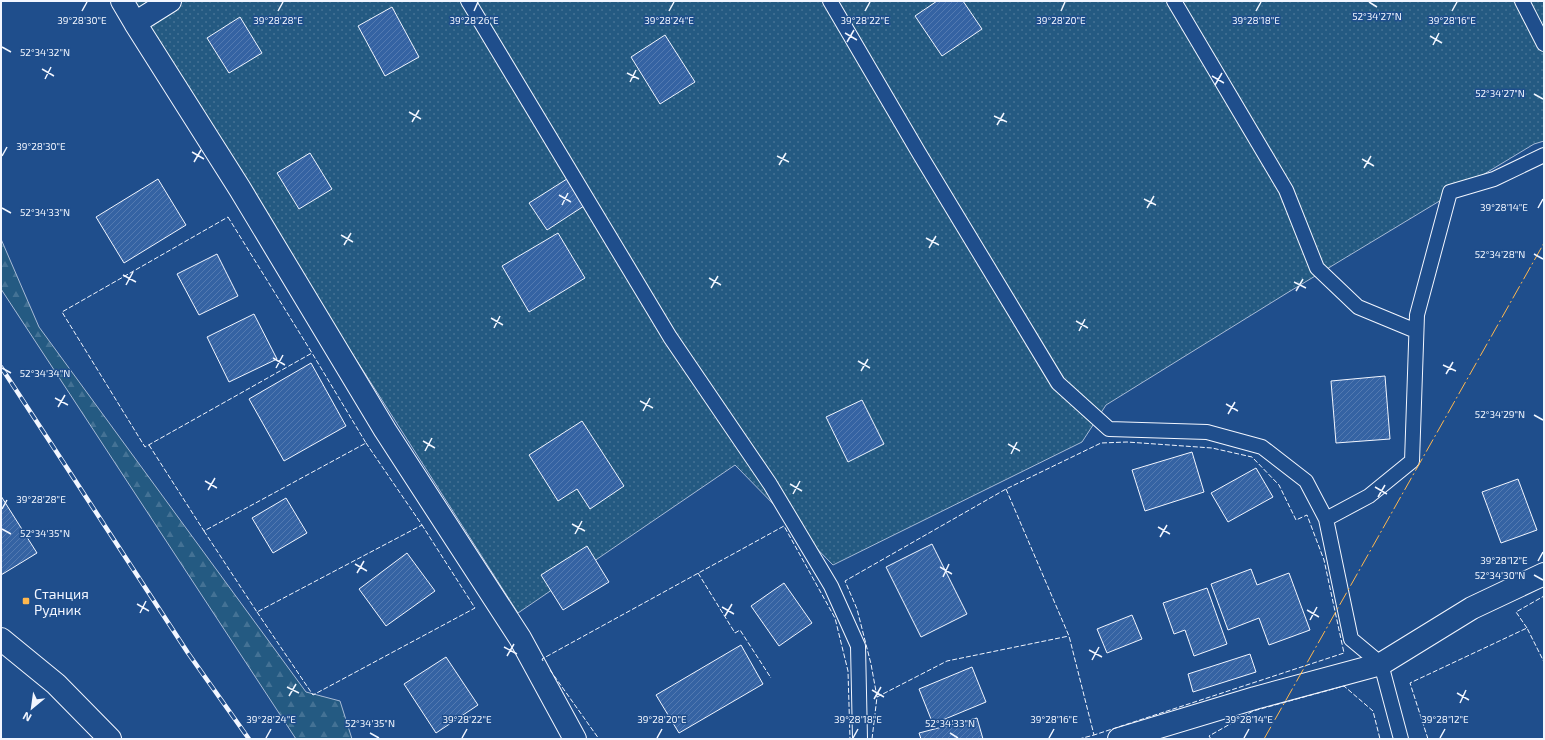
<svg xmlns="http://www.w3.org/2000/svg" width="1545" height="740" font-family="'Exo 2',sans-serif">
	<style>
		.forest { fill: url(#forest-firs); stroke: #a8bbd7 }
		.garden { fill: url(#garden-dots); stroke: #a8bbd7 }
		.building { fill: url(#building-hatch); stroke: #f2f6ff }
		.lines { fill: none; stroke-linecap: round; stroke-linejoin: round }
		.service-casing { stroke: #f2f6ff; stroke-width: 16 }
		.minor-casing { stroke: #f2f6ff; stroke-width: 24 }
		.service { stroke: #1f4e8c; stroke-width: 14 }
		.minor { stroke: #1f4e8c; stroke-width: 22 }
		.rail-casing { stroke: #f2f6ff; stroke-width: 4.5 }
		.rail { stroke: #1f4e8c; stroke-width: 3; stroke-dasharray: 9; stroke-linecap: butt }
		.fence { stroke: #f2f6ff; stroke-width: 1; stroke-dasharray: 5 2; stroke-linecap: butt }
		.power { stroke: #ffb74d; stroke-width: 1; stroke-dasharray: 14 3 2 3; stroke-linecap: butt }
		.ticks { fill: none; stroke: #f2f6ff; stroke-width: 1.5 }
		.poi-dot { fill: #ffb74d; stroke: #1f4e8c; stroke-width: 1.5 }
		.labels { text-anchor: middle; dominant-baseline: central; stroke-width: 3; stroke-linejoin: round; paint-order: stroke }
		.poi-label { font-size: 14px; fill: #f2f6ff; stroke: #1f4e8c; text-anchor: start }
		.ticks-label { font-size: 10px; text-anchor: middle; fill: #f2f6ff; stroke: #1f4e8c; stroke-width: 3; stroke-linejoin: round; paint-order: stroke }
	</style>
	<defs>
		<pattern id="forest-firs" width="22" height="20" patternUnits="userSpaceOnUse"><rect width="22" height="20" fill="#245a82"/><path d="M5 1l3.5 6h-7zM16 11l3.5 6h-7z" fill="#447295"/></pattern>
		<pattern id="garden-dots" width="8" height="8" patternUnits="userSpaceOnUse"><rect width="8" height="8" fill="#245a82"/><path d="M2 2h.1M6 6h.1" fill="none" stroke="#447295" stroke-width="1.8" stroke-linecap="round"/></pattern>
		<pattern id="building-hatch" width="6" height="6" patternUnits="userSpaceOnUse"><rect width="6" height="6" fill="#3563a3"/><path d="M-1 1l2-2M0 6l6-6M5 7l2-2" fill="none" stroke="#537ab1"/></pattern>
	</defs>
	<rect width="100%" height="100%" fill="#1f4e8c"/>
	<path class="forest" d="M 1,239 L 39,327 L 306,692 L 340,701 L 352,739 L 296,739 L 1,289 Z"/>
	<path class="garden" d="M 127,1 L 1544,1 L 1544,141 L 1534,144 L 1287,293 L 1106,405 L 1082,442 L 833,565 L 735,465 L 518,613 Z"/>
	<path class="building" d="M 937,1 L 963,1 L 982,29 L 942,56 L 915,16 Z
		M 392,7 L 419,57 L 385,76 L 358,26 Z
		M 240,17 L 262,53 L 229,73 L 207,38 Z
		M 665,35 L 695,82 L 660,104 L 631,57 Z
		M 310,153 L 332,189 L 299,209 L 277,173 Z
		M 570,177 L 587,204 L 547,230 L 529,203 Z
		M 158,179 L 186,225 L 124,263 L 96,217 Z
		M 558,233 L 585,278 L 529,312 L 502,266 Z
		M 217,254 L 238,296 L 199,315 L 177,274 Z
		M 254,314 L 277,359 L 229,382 L 207,337 Z
		M 311,363 L 346,426 L 284,461 L 249,399 Z
		M 1385,376 L 1390,439 L 1336,443 L 1331,381 Z
		M 862,400 L 884,444 L 848,462 L 826,417 Z
		M 582,421 L 624,486 L 590,509 L 577,489 L 558,501 L 529,455 Z
		M 1192,452 L 1204,492 L 1145,511 L 1132,470 Z
		M 1256,468 L 1273,497 L 1228,522 L 1211,493 Z
		M 1518,479 L 1537,530 L 1501,543 L 1482,492 Z
		M 1,496 L 37,553 L 1,575 Z
		M 286,498 L 307,533 L 273,553 L 252,518 Z
		M 932,544 L 967,614 L 921,637 L 886,567 Z
		M 587,546 L 609,582 L 563,610 L 541,575 Z
		M 407,553 L 435,591 L 386,626 L 359,589 Z
		M 1251,569 L 1257,585 L 1289,573 L 1310,630 L 1269,645 L 1259,618 L 1228,630 L 1211,584 Z
		M 784,583 L 812,623 L 779,646 L 751,606 Z
		M 1207,588 L 1227,644 L 1194,656 L 1185,630 L 1174,634 L 1163,603 Z
		M 1132,615 L 1142,639 L 1107,653 L 1097,629 Z
		M 741,645 L 763,684 L 679,733 L 656,695 Z
		M 1250,654 L 1256,672 L 1193,692 L 1188,674 Z
		M 446,657 L 478,705 L 436,733 L 404,684 Z
		M 972,667 L 986,702 L 933,724 L 919,689 Z
		M 977,718 L 983,739 L 921,739 L 919,733 Z"/>
	<g class="lines">
		<g class="service-casing">
			<path id="service" d="M 468,1 L 670,337 L 770,484 L 831,586 L 858,646 L 860,739
				M 830,1 L 919,153 L 1058,383 L 1109,429 L 1207,432 L 1262,447 L 1306,481 L 1326,519 L 1351,639 L 1381,664 L 1401,739
				M 1174,1 L 1286,190 L 1317,268 L 1358,307 L 1416,331
				M 1522,1 L 1544,44
				M 1326,519 L 1369,496 L 1412,461 L 1417,315 L 1450,192 L 1494,179 L 1544,155"/>
		</g>
		<g class="minor-casing">
			<path id="minor" d="M 122,1 L 135,23 L 170,1
				M 135,23 L 240,189 L 385,430 L 520,638 L 575,739
				M 1,639 L 56,684 L 110,739
				M 1119,739 L 1255,698 L 1381,664 L 1472,608 L 1544,574"/>
		</g>
		<use href="#service" class="service"/>
		<use href="#minor" class="minor"/>
		<g class="rail-casing">
			<path id="rail" d="M 1,367 L 188,653 L 249,739"/>
		</g>
		<use href="#rail" class="rail"/>
		<path class="fence" d="M 228,217 L 312,353 L 145,447 L 62,312 Z
			M 149,445 L 204,531 L 366,443 L 312,353
			M 1006,489 L 1069,636 L 1094,735 L 1079,739
			M 204,531 L 257,612 L 422,525 L 366,443
			M 698,573 L 735,633 L 740,630 L 771,678
			M 257,612 L 313,695 L 475,608 L 422,525
			M 1527,628 L 1516,612 L 1544,596
			M 543,661 L 542,659 L 784,526 L 835,618 L 848,671 L 850,739
			M 550,670 L 599,739
			M 877,697 L 947,661 L 1069,636
			M 872,739 L 877,697 L 871,664 L 857,609 L 845,581 L 1006,489 L 1101,443 L 1127,442 L 1212,448 L 1252,457 L 1279,485 L 1296,520 L 1307,515 L 1324,560 L 1344,653 L 1094,735
			M 1211,739 L 1209,736 L 1253,711 L 1344,686 L 1373,711 L 1380,739
			M 1428,739 L 1410,683 L 1527,628 L 1544,662"/>
		<path class="power" d="M 1264,739 L 1544,243"/>
	</g>
	<path class="ticks" d="M 1369,2 L 1377,7M 82,11 L 87,2M 278,11 L 283,2M 474,11 L 478,2M 669,11 L 674,2M 865,11 L 870,2M 1061,11 L 1065,2M 1256,11 L 1261,2M 1452,11 L 1457,2M 845,33 L 857,40M 1430,36 L 1442,43M 847,42 L 854,30M 1433,45 L 1439,33M 2,47 L 11,52M 42,69 L 54,76M 627,73 L 639,79M 1212,76 L 1224,83M 45,79 L 51,67M 630,82 L 636,70M 1215,85 L 1222,73M 1534,94 L 1543,99M 409,112 L 421,119M 994,116 L 1007,122M 412,122 L 419,110M 997,125 L 1004,113M 192,152 L 204,159M 2,156 L 7,147M 777,156 L 789,162M 1362,159 L 1374,166M 194,162 L 201,150M 779,165 L 786,153M 1364,168 L 1371,156M 559,195 L 571,202M 1144,199 L 1156,205M 562,205 L 568,193M 2,208 L 11,213M 1147,208 L 1154,196M 1538,208 L 1543,199M 341,235 L 353,242M 926,238 L 939,245M 344,245 L 351,233M 929,248 L 936,236M 1534,254 L 1543,259M 123,275 L 136,282M 709,278 L 721,285M 1294,282 L 1306,288M 126,285 L 133,272M 711,288 L 718,276M 1296,291 L 1303,279M 491,318 L 503,325M 1076,321 L 1088,328M 494,328 L 500,316M 1079,331 L 1085,319M 273,358 L 285,365M 858,361 L 870,368M 1443,365 L 1456,371M 2,368 L 11,373M 276,368 L 283,355M 861,371 L 868,359M 1446,374 L 1453,362M 55,398 L 68,405M 640,401 L 653,408M 1226,404 L 1238,411M 58,407 L 65,395M 643,411 L 650,398M 1228,414 L 1235,402M 1534,415 L 1543,420M 423,441 L 435,448M 1008,444 L 1020,451M 425,451 L 432,438M 1011,454 L 1017,442M 205,481 L 217,488M 790,484 L 802,491M 1375,487 L 1387,494M 208,490 L 215,478M 793,494 L 800,481M 1378,497 L 1385,485M 2,509 L 7,500M 572,524 L 585,531M 1158,527 L 1170,534M 2,529 L 11,534M 575,534 L 582,521M 1160,537 L 1167,525M 1538,561 L 1543,552M 355,564 L 367,571M 940,567 L 952,574M 357,573 L 364,561M 1534,575 L 1543,580M 943,577 L 949,564M 137,604 L 149,611M 722,607 L 734,614M 1307,610 L 1319,617M 140,613 L 146,601M 725,616 L 732,604M 1310,620 L 1317,607M 504,647 L 517,654M 1089,650 L 1102,657M 507,656 L 514,644M 1092,660 L 1099,647M 287,687 L 299,693M 872,690 L 884,697M 1457,693 L 1469,700M 289,696 L 296,684M 874,699 L 881,687M 1460,703 L 1466,690M 370,733 L 379,738M 950,733 L 958,738M 266,738 L 271,729M 462,738 L 467,729M 657,738 L 662,729M 853,738 L 858,729M 1049,738 L 1054,729M 1244,738 L 1249,729M 1440,738 L 1445,729"/>
	<rect class="poi-dot" x="22" y="597" width="8" height="8" rx="2"/>
	<g class="labels">
		<g class="poi-label">
			<text x="34" y="593">Станция<tspan x="34" dy="16">Рудник</tspan></text>
		</g>
	</g>
	<g class="ticks-label">
		<text x="1377" y="20">52°34'27"N</text>
		<text x="82" y="24">39°28'30"E</text>
		<text x="278" y="24">39°28'28"E</text>
		<text x="474" y="24">39°28'26"E</text>
		<text x="669" y="24">39°28'24"E</text>
		<text x="865" y="24">39°28'22"E</text>
		<text x="1061" y="24">39°28'20"E</text>
		<text x="1256" y="24">39°28'18"E</text>
		<text x="1452" y="24">39°28'16"E</text>
		<text x="45" y="56">52°34'32"N</text>
		<text x="1500" y="97">52°34'27"N</text>
		<text x="41" y="150">39°28'30"E</text>
		<text x="1504" y="211">39°28'14"E</text>
		<text x="45" y="216">52°34'33"N</text>
		<text x="1500" y="258">52°34'28"N</text>
		<text x="45" y="377">52°34'34"N</text>
		<text x="1500" y="418">52°34'29"N</text>
		<text x="41" y="503">39°28'28"E</text>
		<text x="45" y="537">52°34'35"N</text>
		<text x="1504" y="564">39°28'12"E</text>
		<text x="1500" y="579">52°34'30"N</text>
		<text x="271" y="723">39°28'24"E</text>
		<text x="467" y="723">39°28'22"E</text>
		<text x="662" y="723">39°28'20"E</text>
		<text x="858" y="723">39°28'18"E</text>
		<text x="1054" y="723">39°28'16"E</text>
		<text x="1249" y="723">39°28'14"E</text>
		<text x="1445" y="723">39°28'12"E</text>
		<text x="370" y="727">52°34'35"N</text>
		<text x="950" y="727">52°34'33"N</text>
	</g>
	<rect width="1545" height="740" fill="none" stroke="#f2f6ff" stroke-width="4"/>
	<g transform="translate(32 708) rotate(209)" stroke="#1f4e8c" stroke-width="3" paint-order="stroke">
	<path d="M0-3L7 15L0 10L-7 15Z" fill="#f2f6ff"/>
	<text y="-6" font-size="11" font-weight="bold" text-anchor="middle" fill="#f2f6ff">N</text>
	</g>
</svg>
